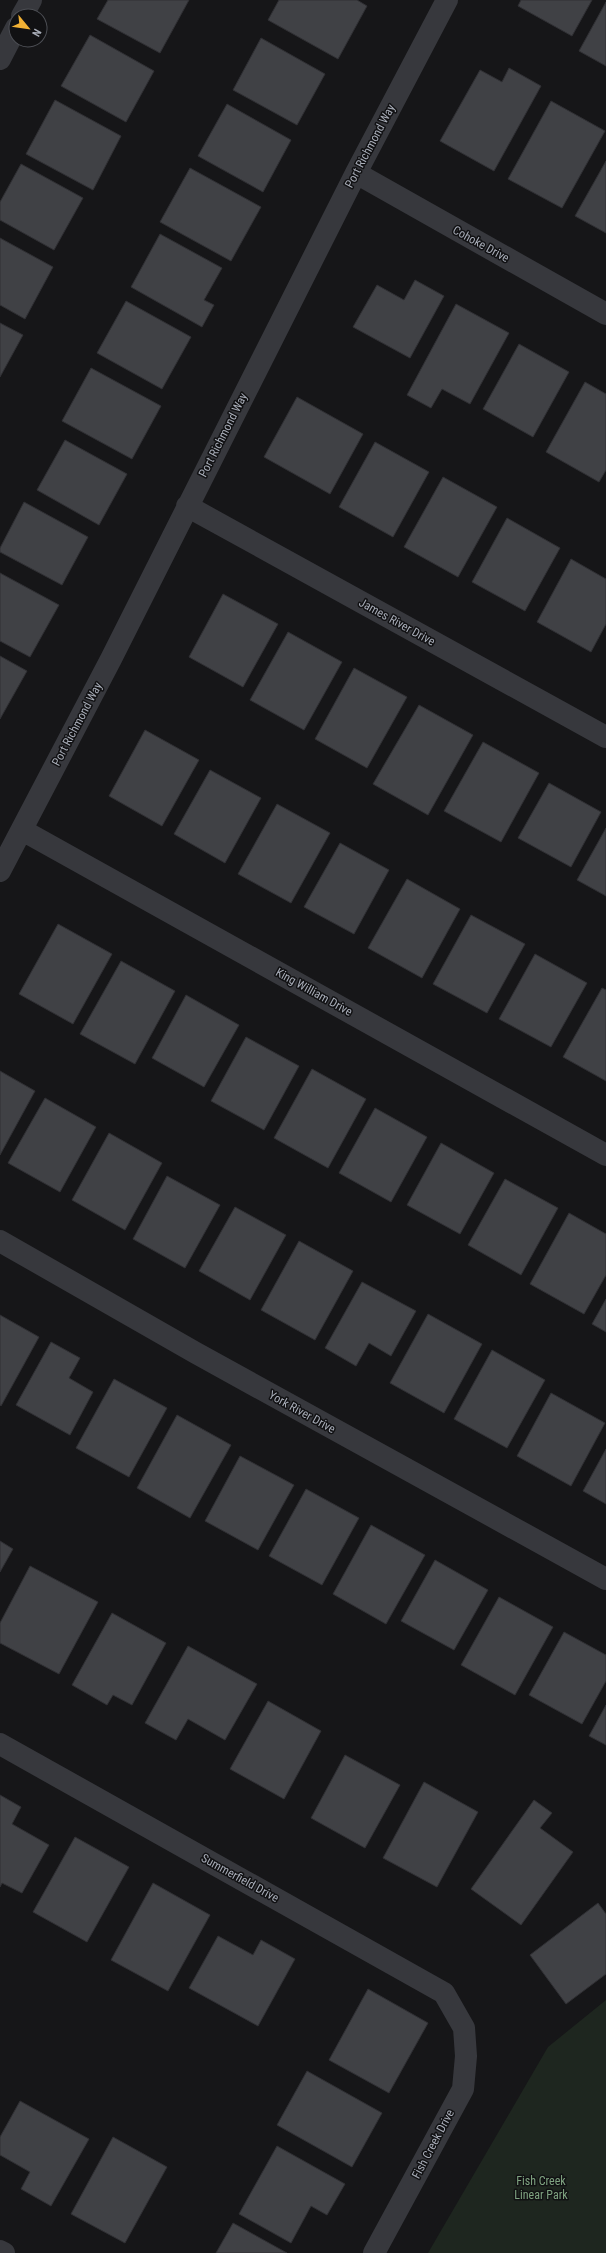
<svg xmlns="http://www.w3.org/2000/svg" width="606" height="2253" font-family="'Roboto Condensed',sans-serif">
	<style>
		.green { fill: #1e261f }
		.building { fill: #404145; stroke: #303034 }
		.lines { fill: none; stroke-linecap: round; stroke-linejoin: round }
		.minor { stroke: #37383d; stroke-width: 22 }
		.labels { text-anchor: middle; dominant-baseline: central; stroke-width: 3; stroke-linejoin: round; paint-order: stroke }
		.street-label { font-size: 12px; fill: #a8adb8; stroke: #111113 }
		.park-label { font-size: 12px; fill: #7fa381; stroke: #111113 }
	</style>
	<rect width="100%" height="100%" fill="#161618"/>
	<path class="green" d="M 606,2000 L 606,2253 L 428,2253 L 548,2047 Z"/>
	<path class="building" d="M 108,0 L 189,0 L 160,53 L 97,19 Z
		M 279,0 L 357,0 L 367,6 L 338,59 L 268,20 Z
		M 521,0 L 592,0 L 572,36 L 518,6 Z
		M 606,2 L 606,66 L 579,51 Z
		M 90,35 L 154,71 L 126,122 L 61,86 Z
		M 261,38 L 325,74 L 297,125 L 233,90 Z
		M 509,68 L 541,86 L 494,171 L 440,141 L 480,70 L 502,82 Z
		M 55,100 L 121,136 L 93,190 L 26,154 Z
		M 551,101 L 605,131 L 562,208 L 508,179 Z
		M 227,104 L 291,140 L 263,192 L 198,156 Z
		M 606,161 L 606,233 L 575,216 Z
		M 21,164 L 83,198 L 54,250 L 0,220 L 0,202 Z
		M 190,168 L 261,207 L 231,261 L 160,222 Z
		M 160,234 L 222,268 L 204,300 L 214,305 L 202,327 L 131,287 Z
		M 0,238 L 53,267 L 25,319 L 0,305 Z
		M 415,280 L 444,296 L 410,358 L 353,327 L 377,285 L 404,300 Z
		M 126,301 L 191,337 L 162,389 L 97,353 Z
		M 456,304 L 509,333 L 470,404 L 442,389 L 431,408 L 407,395 Z
		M 0,323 L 23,335 L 0,377 Z
		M 519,344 L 569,372 L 533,437 L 483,409 Z
		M 91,368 L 161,406 L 132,459 L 62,421 Z
		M 585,382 L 606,394 L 606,470 L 599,482 L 546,452 Z
		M 297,397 L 363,434 L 330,494 L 264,457 Z
		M 65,440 L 127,474 L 99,525 L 37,490 Z
		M 375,442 L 429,472 L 393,537 L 339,507 Z
		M 443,477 L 497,507 L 458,577 L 404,547 Z
		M 24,502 L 88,537 L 62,585 L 0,552 L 0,548 Z
		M 507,518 L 560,548 L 525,611 L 472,582 Z
		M 571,559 L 606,579 L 606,624 L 591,652 L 537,622 Z
		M 0,573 L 59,605 L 30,657 L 0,641 Z
		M 223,594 L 278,624 L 243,687 L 189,657 Z
		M 288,632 L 342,662 L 304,730 L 250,700 Z
		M 0,656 L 27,671 L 0,719 Z
		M 354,668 L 407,697 L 367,768 L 315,739 Z
		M 419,705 L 473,735 L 428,815 L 373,784 Z
		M 145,730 L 199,760 L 162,826 L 109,796 Z
		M 483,742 L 539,773 L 501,842 L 444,811 Z
		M 210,770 L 261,798 L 225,863 L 174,834 Z
		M 549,783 L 601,812 L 571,867 L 518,838 Z
		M 277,804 L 330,833 L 291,903 L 238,874 Z
		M 606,828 L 606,896 L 577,880 Z
		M 340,843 L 389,870 L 354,934 L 304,907 Z
		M 407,879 L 460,909 L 422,978 L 368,948 Z
		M 471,915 L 525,944 L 487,1013 L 433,984 Z
		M 58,924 L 112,954 L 73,1024 L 19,994 Z
		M 535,954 L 587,983 L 551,1047 L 499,1019 Z
		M 121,961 L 175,991 L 135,1064 L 80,1034 Z
		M 602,988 L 606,990 L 606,1081 L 563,1057 Z
		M 186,995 L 239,1025 L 204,1087 L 152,1058 Z
		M 246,1037 L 299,1066 L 264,1130 L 211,1101 Z
		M 312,1069 L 366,1099 L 328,1168 L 274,1138 Z
		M 0,1071 L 35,1091 L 0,1155 Z
		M 45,1098 L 96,1127 L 60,1192 L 8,1163 Z
		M 375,1108 L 427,1137 L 391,1202 L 339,1173 Z
		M 109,1133 L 162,1163 L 125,1230 L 72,1200 Z
		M 441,1143 L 494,1173 L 460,1234 L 407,1205 Z
		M 167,1176 L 220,1205 L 185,1268 L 133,1239 Z
		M 505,1179 L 558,1208 L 521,1275 L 468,1245 Z
		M 235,1207 L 286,1235 L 250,1300 L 199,1271 Z
		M 569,1213 L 606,1234 L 606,1275 L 584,1314 L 530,1284 Z
		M 299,1241 L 353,1271 L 315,1340 L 261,1310 Z
		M 362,1282 L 416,1311 L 391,1356 L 369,1343 L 356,1366 L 325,1348 Z
		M 606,1299 L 606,1332 L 592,1324 Z
		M 428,1314 L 482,1344 L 444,1413 L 390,1383 Z
		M 0,1315 L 39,1337 L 1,1406 L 0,1405 Z
		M 51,1342 L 80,1358 L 69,1378 L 93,1392 L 70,1435 L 16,1405 Z
		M 492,1350 L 545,1380 L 507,1448 L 454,1419 Z
		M 114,1379 L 167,1408 L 129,1477 L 76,1448 Z
		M 551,1393 L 605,1423 L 571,1486 L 517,1456 Z
		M 177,1415 L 231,1445 L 190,1518 L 137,1488 Z
		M 606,1449 L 606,1504 L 583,1491 Z
		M 240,1456 L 294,1485 L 258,1550 L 205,1521 Z
		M 306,1489 L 359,1518 L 322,1585 L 269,1556 Z
		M 371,1525 L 425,1555 L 386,1624 L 333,1594 Z
		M 0,1541 L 13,1549 L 0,1572 Z
		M 435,1560 L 488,1590 L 454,1650 L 401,1621 Z
		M 30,1566 L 98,1602 L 59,1674 L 0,1643 L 0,1623 Z
		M 499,1597 L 553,1627 L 515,1695 L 461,1665 Z
		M 112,1613 L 166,1643 L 132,1705 L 113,1695 L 107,1705 L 72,1685 Z
		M 564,1632 L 606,1655 L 606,1681 L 582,1724 L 529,1695 Z
		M 188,1646 L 257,1684 L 225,1740 L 188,1719 L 176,1740 L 145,1723 Z
		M 268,1701 L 321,1731 L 284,1799 L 230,1769 Z
		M 606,1705 L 606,1745 L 589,1736 Z
		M 345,1755 L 400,1785 L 365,1848 L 311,1818 Z
		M 424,1782 L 478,1812 L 437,1887 L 383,1858 Z
		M 0,1795 L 21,1807 L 12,1824 L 49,1845 L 22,1893 L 2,1883 L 0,1887 Z
		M 534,1800 L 552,1813 L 540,1828 L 573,1852 L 521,1925 L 471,1889 Z
		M 75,1837 L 129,1867 L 87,1942 L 33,1912 Z
		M 153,1883 L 210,1915 L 168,1991 L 111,1960 Z
		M 598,1903 L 606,1914 L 606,1974 L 566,2004 L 530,1955 Z
		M 218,1936 L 253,1955 L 261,1940 L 295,1959 L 258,2026 L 189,1988 Z
		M 368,1989 L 428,2023 L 389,2093 L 329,2060 Z
		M 307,2071 L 382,2113 L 352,2167 L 277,2125 Z
		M 20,2101 L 89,2139 L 51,2206 L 21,2189 L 30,2172 L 0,2155 L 0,2137 Z
		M 113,2137 L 167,2167 L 125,2243 L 71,2214 Z
		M 277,2146 L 345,2184 L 327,2215 L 311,2206 L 291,2243 L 239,2214 Z
		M 233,2223 L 287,2253 L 216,2253 Z"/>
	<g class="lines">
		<path class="minor" d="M 22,16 L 31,0
			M 0,59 L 16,28
			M 356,173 L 606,314
			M 187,506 L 606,737
			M 22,830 L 606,1155
			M 0,871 L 111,659 L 356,173 L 447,0
			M 0,1241 L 196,1353 L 606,1579
			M 0,1744 L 444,1993 L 464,2028 L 466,2056 L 463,2089 L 374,2253
			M 0,2251 L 4,2253"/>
	</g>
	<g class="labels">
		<g class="street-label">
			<text transform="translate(370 146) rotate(-62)">Port Richmond Way</text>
			<text transform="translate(481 244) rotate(29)">Cohoke Drive</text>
			<text transform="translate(223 435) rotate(-63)">Port Richmond Way</text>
			<text transform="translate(397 622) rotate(29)">James River Drive</text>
			<text transform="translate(77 724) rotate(-62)">Port Richmond Way</text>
			<text transform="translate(314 992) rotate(29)">King William Drive</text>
			<text transform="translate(302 1412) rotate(29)">York River Drive</text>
			<text transform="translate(240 1878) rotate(29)">Summerfield Drive</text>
			<text transform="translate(433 2144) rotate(-62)">Fish Creek Drive</text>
		</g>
		<g class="park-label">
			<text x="541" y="2181">Fish Creek<tspan x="541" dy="14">Linear Park</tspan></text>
		</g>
	</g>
	<g transform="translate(28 28) rotate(119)"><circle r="19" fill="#111113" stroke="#4d4f55"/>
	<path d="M0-3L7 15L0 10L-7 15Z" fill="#f2b134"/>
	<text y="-6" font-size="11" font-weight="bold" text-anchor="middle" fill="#a8adb8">N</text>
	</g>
</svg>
